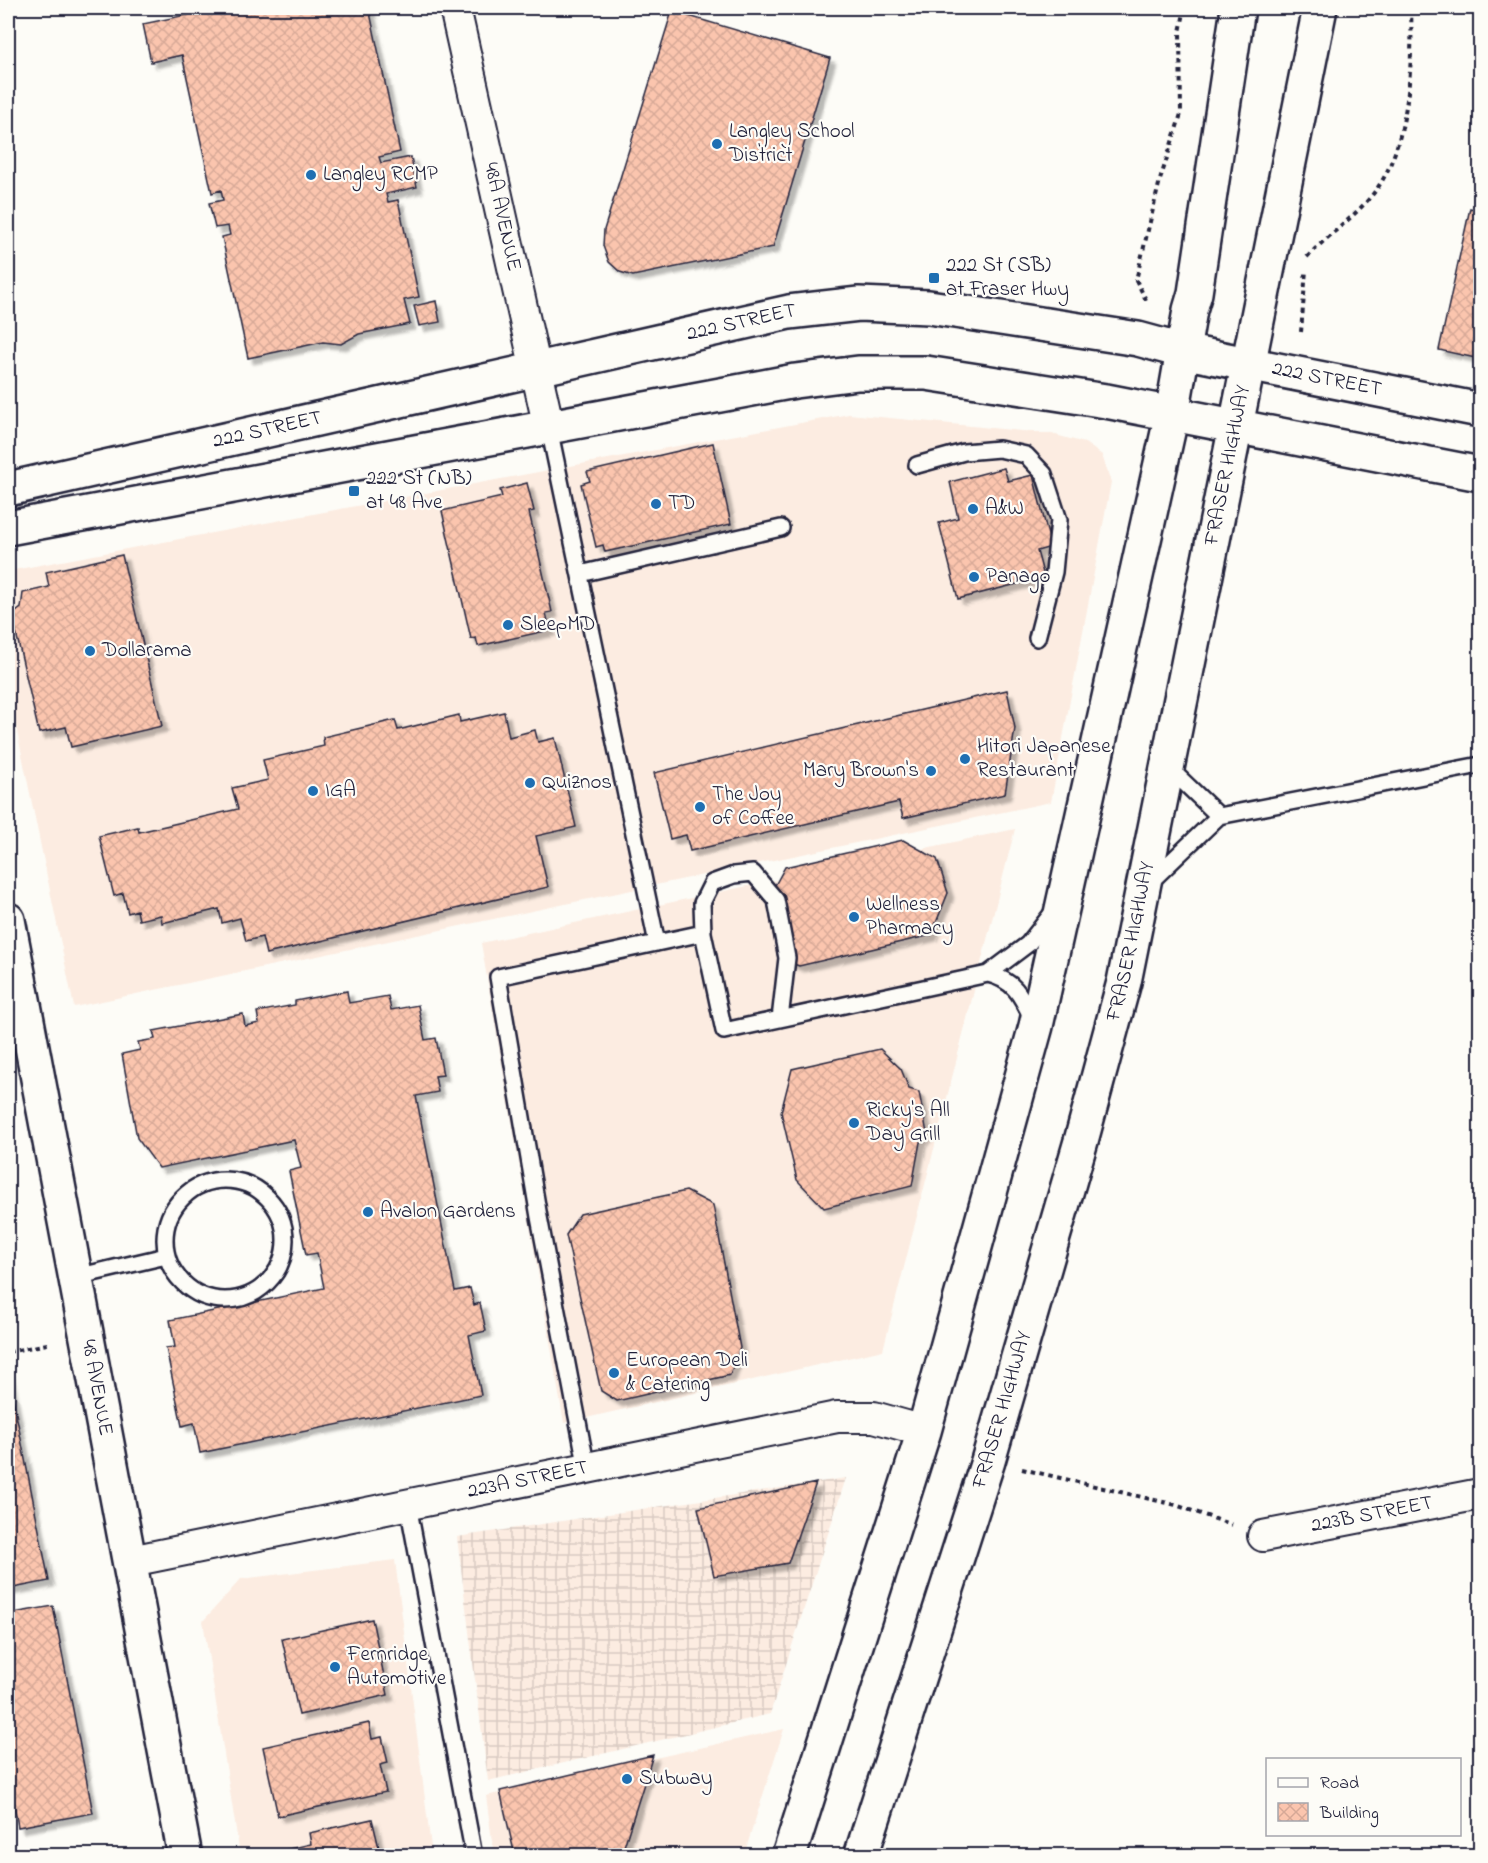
<svg xmlns="http://www.w3.org/2000/svg" width="1488" height="1863" font-family="'Indie Flower',sans-serif">
	<style>
		.built { fill: #fcece1 }
		.industrial { fill: url(#industrial-grid) }
		.building { fill: url(#building-cross-hatch); stroke: #22223b; stroke-width: 1.5; filter: url(#shadow) }
		.lines { fill: none; stroke-linecap: round; stroke-linejoin: round }
		.lane-casing { stroke: #22223b; stroke-width: 20 }
		.street-casing { stroke: #22223b; stroke-width: 34 }
		.secondary-casing { stroke: #22223b; stroke-width: 38 }
		.primary-casing { stroke: #22223b; stroke-width: 38 }
		.path { stroke: #22223b; stroke-width: 4; stroke-dasharray: 4.5 4.5; stroke-linecap: butt }
		.lane { stroke: #fdfcf7; stroke-width: 15 }
		.street { stroke: #fdfcf7; stroke-width: 30 }
		.secondary { stroke: #fdfcf7; stroke-width: 33 }
		.primary { stroke: #fdfcf7; stroke-width: 33 }
		.poi-dot { fill: #1f6fb2; stroke: #fdfcf7; stroke-width: 2 }
		.labels { text-anchor: middle; dominant-baseline: central; stroke-width: 4.5; stroke-linejoin: round; paint-order: stroke }
		.poi-label { font-size: 21px; fill: #22223b; stroke: #fdfcf7; text-anchor: start }
		.street-label { font-size: 21px; fill: #22223b; stroke: #fdfcf7 }
	</style>
	<defs>
		<pattern id="industrial-grid" width="8" height="8" patternUnits="userSpaceOnUse" patternTransform="scale(1.5)"><rect width="8" height="8" fill="#fcece1"/><path d="M0 4h8M4 0v8" fill="none" stroke="#d8cac2"/></pattern>
		<pattern id="building-cross-hatch" width="8" height="8" patternUnits="userSpaceOnUse" patternTransform="scale(1.5)"><rect width="8" height="8" fill="#fbc5ae"/><path d="M0 0l8 8M0 8l8-8" fill="none" stroke="#d7a997"/></pattern>
		<filter id="shadow"><feDropShadow dx="5.5" dy="5.5" stdDeviation="1.5" flood-color="#0004"/></filter>
	</defs>
	<rect width="100%" height="100%" fill="#fdfcf7"/>
	<filter id="ink" filterUnits="userSpaceOnUse"><feTurbulence type="fractalNoise" baseFrequency=".0167" numOctaves="2"/><feDisplacementMap in="SourceGraphic" scale="12" xChannelSelector="R" yChannelSelector="G"/><feConvolveMatrix kernelMatrix="1 2 1 2 8 2 1 2 1" color-interpolation-filters="sRGB"/></filter>
	<g filter="url(#ink)">
		<path class="built" d="M 849,414 L 1052,434 L 1085,443 L 1102,455 L 1111,482 L 1051,802 L 74,1007 L 8,687 L 8,571 Z
			M 1015,829 L 883,1350 L 564,1423 L 481,943 Z
			M 395,1560 L 432,1855 L 240,1855 L 203,1621 L 241,1579 Z
			M 784,1729 L 744,1855 L 494,1855 L 486,1796 Z"/>
		<path class="industrial" d="M 846,1478 L 770,1714 L 488,1781 L 457,1537 Z"/>
		<path class="building" d="M 219,8 L 369,8 L 400,152 L 379,157 L 381,163 L 411,157 L 417,187 L 386,194 L 388,202 L 398,200 L 419,297 L 404,300 L 410,324 L 359,334 L 341,344 L 323,342 L 248,358 L 222,237 L 230,235 L 228,226 L 215,228 L 209,203 L 223,200 L 221,190 L 212,193 L 182,55 L 151,62 L 143,24 Z
			M 672,11 L 830,58 L 773,247 L 633,276 L 620,272 L 609,262 L 603,246 L 604,230 Z
			M 1470,208 L 1480,210 L 1480,359 L 1439,350 Z
			M 436,301 L 440,322 L 419,326 L 414,306 Z
			M 713,443 L 731,524 L 605,552 L 603,545 L 596,547 L 581,484 L 590,481 L 587,472 Z
			M 1004,468 L 1008,481 L 1033,475 L 1051,547 L 1037,551 L 1044,577 L 958,599 L 939,523 L 958,518 L 950,482 Z
			M 527,483 L 534,511 L 529,512 L 552,612 L 546,613 L 550,630 L 478,646 L 476,638 L 471,639 L 442,511 L 502,497 L 500,490 Z
			M 122,555 L 162,726 L 71,747 L 66,727 L 39,733 L 12,615 L 21,608 L 23,593 L 49,587 L 46,572 Z
			M 1007,690 L 1015,728 L 1005,794 L 903,818 L 899,802 L 690,851 L 686,835 L 670,839 L 654,773 Z
			M 504,712 L 509,737 L 535,730 L 538,742 L 555,738 L 576,827 L 536,836 L 548,887 L 266,954 L 262,937 L 246,941 L 240,918 L 222,923 L 219,909 L 162,923 L 161,915 L 139,920 L 137,910 L 128,913 L 123,893 L 114,896 L 99,836 L 138,827 L 139,832 L 238,809 L 232,788 L 268,780 L 263,760 L 324,746 L 323,737 L 395,720 L 398,730 L 459,715 L 460,722 Z
			M 903,840 L 937,859 L 948,893 L 931,935 L 799,966 L 778,958 L 767,900 L 785,867 Z
			M 347,991 L 349,1003 L 388,996 L 391,1010 L 418,1005 L 425,1040 L 436,1038 L 443,1075 L 435,1076 L 438,1092 L 416,1096 L 455,1291 L 470,1288 L 474,1305 L 480,1303 L 486,1331 L 469,1335 L 481,1395 L 200,1453 L 194,1423 L 182,1426 L 166,1348 L 175,1347 L 170,1320 L 324,1288 L 317,1253 L 306,1255 L 289,1171 L 301,1168 L 294,1140 L 159,1168 L 137,1138 L 122,1054 L 140,1050 L 138,1042 L 155,1039 L 153,1031 L 243,1014 L 245,1026 L 259,1023 L 257,1012 L 295,1005 L 295,1001 Z
			M 880,1049 L 901,1069 L 909,1089 L 919,1092 L 927,1133 L 920,1142 L 912,1186 L 824,1208 L 797,1180 L 781,1112 L 792,1069 Z
			M 686,1191 L 713,1205 L 740,1348 L 730,1375 L 617,1401 L 601,1391 L 566,1235 L 580,1214 Z
			M 8,1373 L 49,1581 L 8,1589 Z
			M 816,1483 L 788,1563 L 714,1576 L 698,1508 Z
			M 53,1606 L 93,1813 L 18,1827 L 8,1770 L 8,1614 Z
			M 372,1619 L 388,1695 L 299,1715 L 282,1639 Z
			M 369,1723 L 372,1739 L 382,1737 L 388,1763 L 380,1765 L 386,1792 L 278,1816 L 263,1747 Z
			M 653,1755 L 621,1856 L 515,1856 L 500,1791 Z
			M 372,1819 L 381,1856 L 258,1856 L 311,1844 L 309,1833 Z"/>
		<g class="lines">
			<g class="lane-casing">
				<path id="lane" d="M 549,428 L 657,943
					M 917,465 L 964,452 L 999,449 L 1026,455 L 1044,474 L 1059,520 L 1054,572 L 1037,638
					M 580,574 L 781,528
					M 1168,767 L 1219,816
					M 1149,883 L 1219,816 L 1480,765
					M 703,933 L 702,903 L 712,883 L 734,875 L 753,873 L 776,900 L 787,958 L 780,1019
					M 988,974 L 1028,944 L 1054,911
					M165 1240a60 60 0 1 1 120 0a60 60 0 1 1-120 0Z
					M 76,1277 L 166,1256
					M 587,1469 L 539,1217 L 498,977 L 703,933 L 724,1031 L 988,974 C 1014,980 1021,995 1032,1018
					M 408,1505 L 474,1856"/>
			</g>
			<g class="street-casing">
				<g id="street">
					<path id="s1" d="M 455,8 L 549,428"/>
					<path id="s2" d="M 1263,1536 L 1480,1494"/>
					<path id="s3" d="M 131,1561 L 837,1417 L 874,1417 L 924,1431"/>
				</g>
			</g>
			<g class="secondary-casing">
				<g id="secondary">
					<path id="s4" d="M 8,489 L 789,312 L 859,304 L 929,307 L 1138,339 L 1182,351 L 1480,410"/>
					<path d="M 8,528 L 795,381 L 858,373 L 926,373 L 1106,401 L 1480,474"/>
					<path id="s5" d="M 8,920 L 185,1856"/>
				</g>
			</g>
			<g class="primary-casing">
				<g id="primary">
					<path d="M 789,1856 L 924,1431 L 1036,1026 L 1172,414 L 1190,310 L 1195,293 L 1238,8"/>
					<path id="s6" d="M 861,1856 L 988,1461 L 1081,1141 L 1124,982 L 1320,8"/>
				</g>
			</g>
			<path class="path" d="M 1307,257 C 1329,234 1357,216 1376,190 C 1409,145 1413,62 1411,8
				M 1146,300 L 1136,280 L 1160,180 L 1181,114 L 1180,32 L 1185,8
				M 1301,332 L 1306,270
				M 8,1352 L 52,1343
				M 1022,1469 L 1176,1505 L 1232,1525"/>
			<use href="#lane" class="lane"/>
			<use href="#street" class="street"/>
			<use href="#secondary" class="secondary"/>
			<use href="#primary" class="primary"/>
		</g>
	</g>
	<g class="poi-dot">
		<circle cx="717" cy="144" r="6"/>
		<circle cx="311" cy="175" r="6"/>
		<rect x="928" y="272" width="12" height="12" rx="3"/>
		<rect x="348" y="485" width="12" height="12" rx="3"/>
		<circle cx="656" cy="504" r="6"/>
		<circle cx="973" cy="509" r="6"/>
		<circle cx="974" cy="577" r="6"/>
		<circle cx="508" cy="625" r="6"/>
		<circle cx="90" cy="651" r="6"/>
		<circle cx="965" cy="759" r="6"/>
		<circle cx="931" cy="771" r="6"/>
		<circle cx="530" cy="783" r="6"/>
		<circle cx="313" cy="791" r="6"/>
		<circle cx="700" cy="807" r="6"/>
		<circle cx="854" cy="917" r="6"/>
		<circle cx="854" cy="1123" r="6"/>
		<circle cx="368" cy="1212" r="6"/>
		<circle cx="614" cy="1373" r="6"/>
		<circle cx="335" cy="1667" r="6"/>
		<circle cx="627" cy="1779" r="6"/>
	</g>
	<g class="labels">
		<g class="poi-label">
			<text x="729" y="132">Langley School<tspan x="729" dy="24">District</tspan></text>
			<text x="323" y="175">Langley RCMP</text>
			<text x="946" y="266">222 St (SB)<tspan x="946" dy="24">at Fraser Hwy</tspan></text>
			<text x="366" y="479">222 St (NB)<tspan x="366" dy="24">at 48 Ave</tspan></text>
			<text x="668" y="504">TD</text>
			<text x="985" y="509">A&amp;W</text>
			<text x="986" y="577">Panago</text>
			<text x="520" y="625">SleepMD</text>
			<text x="102" y="651">Dollarama</text>
			<text x="977" y="747">Hitori Japanese<tspan x="977" dy="24">Restaurant</tspan></text>
			<text x="919" y="771" text-anchor="end">Mary Brown's</text>
			<text x="542" y="783">Quiznos</text>
			<text x="325" y="791">IGA</text>
			<text x="712" y="795">The Joy<tspan x="712" dy="24">of Coffee</tspan></text>
			<text x="866" y="905">Wellness<tspan x="866" dy="24">Pharmacy</tspan></text>
			<text x="866" y="1111">Ricky's All<tspan x="866" dy="24">Day Grill</tspan></text>
			<text x="380" y="1212">Avalon Gardens</text>
			<text x="626" y="1361">European Deli<tspan x="626" dy="24">&amp; Catering</tspan></text>
			<text x="347" y="1655">Fernridge<tspan x="347" dy="24">Automotive</tspan></text>
			<text x="639" y="1779">Subway</text>
		</g>
		<g class="street-label">
			<text stroke="none"><textPath href="#s1" startOffset="214">48A AVENUE</textPath></text>
			<text stroke="none"><textPath href="#s4" startOffset="752">222 STREET</textPath></text>
			<text stroke="none"><textPath href="#s4" startOffset="1346">222 STREET</textPath></text>
			<text stroke="none"><textPath href="#s4" startOffset="266">222 STREET</textPath></text>
			<text stroke="none"><textPath href="#s6" startOffset="1440">FRASER HIGHWAY</textPath></text>
			<text stroke="none"><textPath href="#s6" startOffset="954">FRASER HIGHWAY</textPath></text>
			<text stroke="none"><textPath href="#s5" startOffset="476">48 AVENUE</textPath></text>
			<text stroke="none"><textPath href="#s6" startOffset="468">FRASER HIGHWAY</textPath></text>
			<text stroke="none"><textPath href="#s3" startOffset="405">223A STREET</textPath></text>
			<text stroke="none"><textPath href="#s2" startOffset="111">223B STREET</textPath></text>
		</g>
	</g>
	<rect width="1488" height="1863" fill="none" stroke="#fdfcf7" stroke-width="30"/>
	<rect x="15" y="15" width="1458" height="1833" fill="none" stroke="#22223b" stroke-width="2" filter="url(#ink)"/>
	<rect x="1266" y="1758" width="195" height="78" fill="#fdfcf7" stroke="#a5a5ac" stroke-width="1.5"/>
	<rect x="1278" y="1778" width="30" height="9" fill="#fdfcf7" stroke="#a5a5ac" stroke-width="1.5"/>
	<text x="1320" y="1788" font-size="18" fill="#22223b">Road</text>
	<rect x="1278" y="1803" width="30" height="18" fill="url(#building-cross-hatch)" stroke="#a5a5ac" stroke-width="1.5"/>
	<text x="1320" y="1818" font-size="18" fill="#22223b">Building</text>
</svg>
